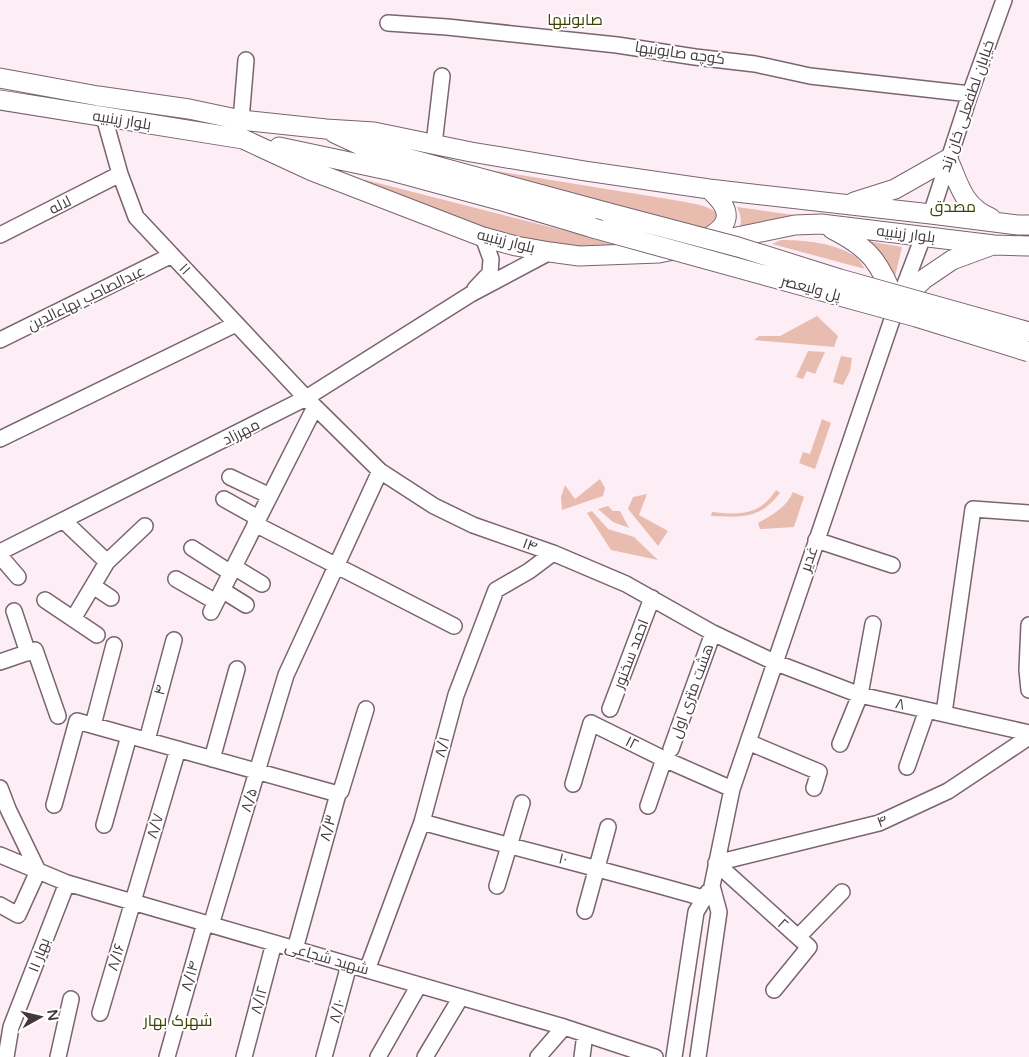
<svg xmlns="http://www.w3.org/2000/svg" width="1029" height="1057" font-family="'Varela Round',Cairo,sans-serif">
	<style>
		.green { fill: #e9bcb0 }
		.lines { fill: none; stroke-linecap: round; stroke-linejoin: round }
		.minor-casing { stroke: #796470; stroke-width: 18 }
		.major-casing { stroke: #796470; stroke-width: 21 }
		.minor { stroke: #fff; stroke-width: 15 }
		.major { stroke: #fff; stroke-width: 19 }
		.major-bridge-casing { stroke: #796470; stroke-width: 21; stroke-linecap: butt }
		.major-bridge { stroke: #fff; stroke-width: 19 }
		.labels { text-anchor: middle; dominant-baseline: central; stroke-width: 4; stroke-linejoin: round; paint-order: stroke }
		.street-label { font-size: 15px; fill: #42383e; stroke: #fff }
		.neighbourhood-label { font-size: 16px; fill: #3d4201; stroke: #fff }
	</style>
	<rect width="100%" height="100%" fill="#fdeef6"/>
	<path class="green" d="M 471,167 L 674,200 C 687,203 710,204 718,215 L 714,228 L 702,227 Z
		M 366,180 L 636,249 L 552,246 L 474,226 L 360,182 Z
		M 737,207 L 815,218 L 738,231 C 743,222 741,216 737,207 Z
		M 781,240 C 805,240 834,243 855,256 C 860,259 862,265 865,269 L 772,244 Z
		M 868,241 L 902,247 L 895,277 L 884,258 Z
		M 817,316 L 838,336 L 834,347 L 754,340 L 759,336 L 780,336 Z
		M 808,351 L 825,352 L 815,374 L 807,371 L 803,379 L 796,377 Z
		M 841,356 L 852,358 L 850,371 L 843,385 L 833,382 Z
		M 822,419 L 831,423 L 815,469 L 799,463 L 803,452 L 810,454 Z
		M 600,479 L 605,488 L 603,496 L 562,510 L 561,497 L 565,485 L 575,499 Z
		M 776,490 L 780,493 C 759,520 742,517 711,516 L 712,512 C 738,515 760,516 776,490 Z
		M 793,492 L 804,497 L 794,527 L 760,529 L 758,523 C 772,515 786,508 793,492 Z
		M 647,494 L 639,515 L 668,531 L 658,546 L 628,509 L 633,497 Z
		M 608,506 L 613,511 L 620,511 L 629,528 L 613,522 L 598,509 Z
		M 592,511 L 608,529 L 634,537 L 658,560 L 611,550 L 587,513 Z"/>
	<g class="lines">
		<g class="minor-casing">
			<path id="minor" d="M 388,23 L 447,27 L 617,45 L 695,57 L 755,64 L 810,76 L 970,94
				M 104,117 L 120,174 L 136,217 L 306,398 L 380,471 L 434,506 L 473,525 L 553,553 L 626,584 L 713,633 L 774,662 L 860,695 L 1029,733
				M 241,120 L 246,60
				M 434,144 L 442,76
				M 931,214 L 970,94 L 1004,0
				M 0,235 L 120,174
				M 475,289 L 490,273 L 491,259 L 483,237
				M 0,340 L 172,255
				M 0,439 L 236,324
				M 230,477 L 270,496
				M 224,499 L 258,518
				M 64,521 L 107,562
				M 255,524 L 454,626
				M 816,540 L 892,565
				M 192,548 L 231,573
				M 0,552 L 306,398 L 471,294 L 550,252
				M 0,556 L 18,577
				M 234,567 L 262,584
				M 176,579 L 216,602
				M 93,586 L 111,598
				M 222,590 L 246,605
				M 45,600 L 97,635
				M 14,611 L 28,653
				M 211,612 L 315,407
				M 73,619 L 107,562 L 145,526
				M 1029,625 L 1027,670 L 1029,690
				M 0,662 L 35,650 L 58,716
				M 610,709 L 652,598
				M 944,713 L 973,509 L 1029,513
				M 93,725 L 114,645
				M 147,740 L 174,640
				M 748,742 L 819,772 L 814,788
				M 840,744 L 860,695 L 873,624
				M 671,749 L 713,633
				M 212,759 L 237,669
				M 907,767 L 927,710
				M 573,784 L 591,723 L 664,759 L 732,789
				M 0,788 L 8,809 L 38,871
				M 54,805 L 77,721 L 338,794
				M 648,806 L 664,759
				M 422,822 C 515,848 610,871 703,898
				M 104,825 L 129,736
				M 0,855 L 67,883 L 564,1027 L 655,1057
				M 716,863 L 879,823 L 948,791 L 1029,737
				M 716,863 L 809,947 L 774,990
				M 497,886 L 522,803
				M 0,905 L 18,915 L 38,871
				M 585,911 L 608,827
				M 211,925 L 286,675 L 380,471
				M 798,937 L 842,892
				M 295,949 L 338,794 L 341,791 L 366,709
				M 367,970 L 422,822 L 456,695 L 496,590 L 529,571 L 553,553
				M 100,1013 L 178,749
				M 6,1057 L 11,1027 L 67,883
				M 58,1057 L 71,999
				M 167,1057 L 205,923
				M 244,1057 L 274,943
				M 324,1057 L 349,965
				M 378,1057 L 419,985
				M 425,1057 L 461,997
				M 538,1057 L 564,1027
				M 582,1057 L 585,1034
				M 674,1057 L 696,912 L 708,892
				M 698,1057 L 719,912 L 712,886 L 732,789 L 897,305 L 923,237"/>
		</g>
		<g class="major-casing">
			<path id="major" d="M 0,78 L 98,96 L 189,109 L 241,120 L 326,129 L 374,132 L 471,152 L 585,171 L 709,189 L 931,214 L 1018,225 L 1029,225
				M 0,100 L 243,139 L 312,171 L 483,237 L 516,246 L 550,252 L 579,256 L 659,253 L 795,225 L 821,224 L 994,245 L 1029,246
				M 334,133 L 362,146 L 609,213
				M 279,147 L 392,171 L 499,200 L 593,228
				M 854,202 L 895,189 L 948,159 C 959,184 963,207 991,218
				M 832,229 C 874,250 879,264 897,305 L 924,279 L 952,260 L 990,246
				M 702,241 C 732,226 734,211 709,189"/>
		</g>
		<use href="#minor" class="minor"/>
		<use href="#major" class="major"/>
		<g class="major-bridge-casing">
			<path id="major-bridge" d="M 609,213 L 738,247 L 840,279 L 1029,332
				M 593,228 L 916,317 L 1029,352"/>
		</g>
		<use href="#major-bridge" class="major-bridge"/>
	</g>
	<g class="labels">
		<g class="street-label">
			<text transform="translate(680 53) rotate(8)">کوچه صابونیها</text>
			<text transform="translate(967 106) rotate(-71)">خیابان لطفعلی خان زند</text>
			<text transform="translate(122 120) rotate(9)">بلوار زینبیه</text>
			<text transform="translate(60 205) rotate(-27)">لاله</text>
			<text transform="translate(906 234) rotate(7)">بلوار زینبیه</text>
			<text transform="translate(506 241) rotate(14)">بلوار زینبیه</text>
			<text transform="translate(185 269) rotate(47)">۱۱</text>
			<text transform="translate(811 288) rotate(15)">پل ولیعصر</text>
			<text transform="translate(86 298) rotate(-26)">عبدالصاحب بهاءالدین</text>
			<text transform="translate(241 432) rotate(-27)">مهرزاد</text>
			<text transform="translate(530 545) rotate(20)">۱۴</text>
			<text transform="translate(809 559) rotate(-71)">غدیر</text>
			<text transform="translate(631 654) rotate(-69)">احمد سخنور</text>
			<text transform="translate(160 690) rotate(-75)">۴</text>
			<text transform="translate(692 691) rotate(-70)">هشت متری اول</text>
			<text transform="translate(900 704) rotate(12)">۸</text>
			<text transform="translate(632 743) rotate(26)">۱۲</text>
			<text transform="translate(442 747) rotate(-75)">۸/۱</text>
			<text transform="translate(249 800) rotate(-73)">۸/۵</text>
			<text transform="translate(882 821) rotate(-21)">۴</text>
			<text transform="translate(155 826) rotate(-73)">۸/۷</text>
			<text transform="translate(328 828) rotate(-74)">۸/۳</text>
			<text transform="translate(563 859) rotate(14)">۱۰</text>
			<text transform="translate(783 924) rotate(42)">۲</text>
			<text transform="translate(39 955) rotate(-69)">بهار ۱۱</text>
			<text transform="translate(116 957) rotate(-73)">۸/۱۶</text>
			<text transform="translate(327 958) rotate(16)">شهید شجاعی</text>
			<text transform="translate(190 976) rotate(-74)">۸/۱۴</text>
			<text transform="translate(259 1000) rotate(-75)">۸/۱۲</text>
			<text transform="translate(337 1011) rotate(-75)">۸/۱۰</text>
		</g>
		<g class="neighbourhood-label">
			<text x="575" y="20">صابونیها</text>
			<text x="953" y="207">مصدق</text>
			<text x="178" y="1021">شهرک بهار</text>
		</g>
	</g>
	<g transform="translate(40 1017) rotate(82)" stroke="#ffffff" stroke-width="4" paint-order="stroke">
	<path d="M0-4L9 19L0 12L-9 19Z" fill="#42383e"/>
	<text y="-8" font-size="14" font-weight="bold" text-anchor="middle" fill="#42383e">N</text>
	</g>
</svg>
